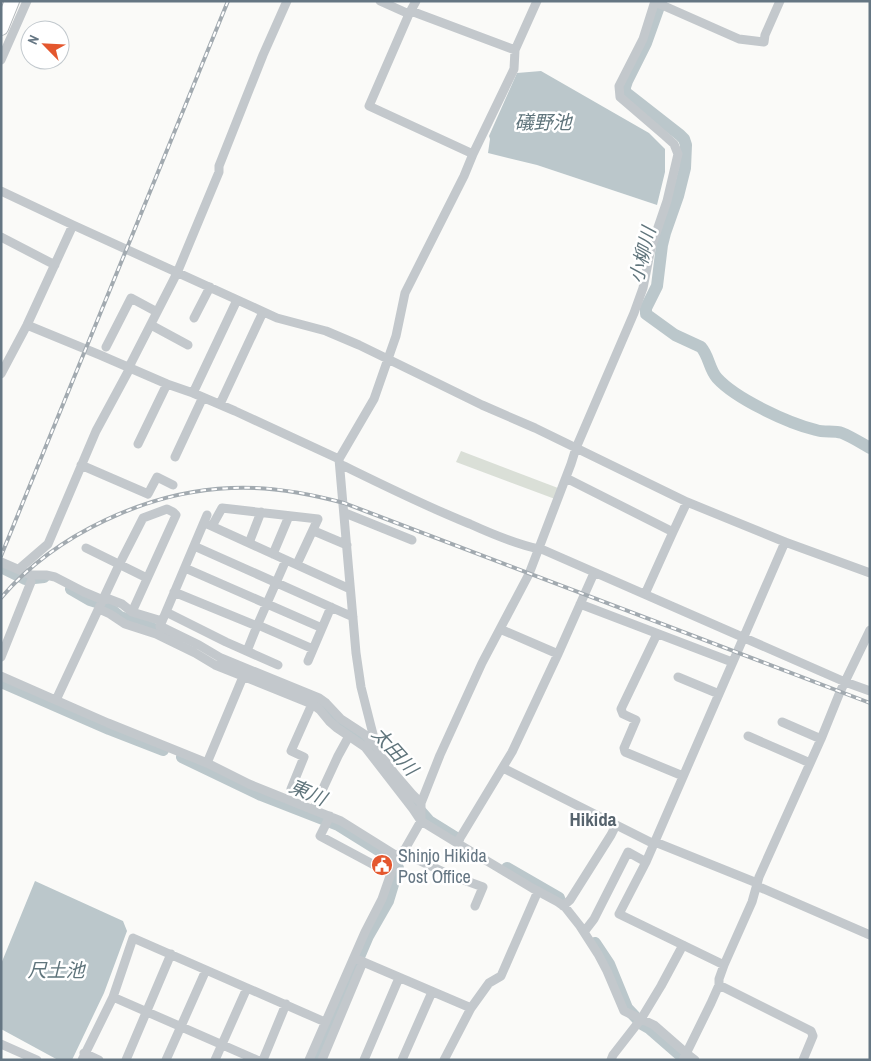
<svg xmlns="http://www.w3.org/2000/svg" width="871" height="1061" font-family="'Archivo Narrow','Noto Sans JP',sans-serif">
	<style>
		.green { fill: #dadfd7 }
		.water { fill: #bbc7cb }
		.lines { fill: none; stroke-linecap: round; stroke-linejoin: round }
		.river { stroke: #bbc7cb; stroke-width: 12 }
		.highway-casing { stroke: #b4b9bd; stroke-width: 16 }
		.minor { stroke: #c3c8cc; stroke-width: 9 }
		.highway { stroke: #fff; stroke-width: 14 }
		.rail-casing { stroke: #a2aab0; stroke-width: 4 }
		.rail { stroke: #fff; stroke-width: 2; stroke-dasharray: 5.5; stroke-linecap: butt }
		.labels { text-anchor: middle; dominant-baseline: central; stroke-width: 5; stroke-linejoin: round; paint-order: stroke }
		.poi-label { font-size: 18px; fill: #657683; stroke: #fff; text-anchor: start }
		.water-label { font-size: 19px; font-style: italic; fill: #60757c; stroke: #fff }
		.neighbourhood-label { font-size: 19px; font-weight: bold; fill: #57646e; stroke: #fff }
	</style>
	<rect width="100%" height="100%" fill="#fafaf8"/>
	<path class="green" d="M 461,451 L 558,488 L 555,499 L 456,462 Z"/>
	<path class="water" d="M 541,71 L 649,133 L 665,149 L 665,172 L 657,205 L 537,165 L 488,153 L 490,139 L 489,136 L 517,73 Z
		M 35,881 L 123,921 L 127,931 L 104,993 L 72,1060 L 58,1060 L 1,1029 L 1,964 Z"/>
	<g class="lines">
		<path class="river" d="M 661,1 L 646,43 L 627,81 L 625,87 L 625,92 L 680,135 L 684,139 L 686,145 L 685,168 L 678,196 L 665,233 L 662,245 L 657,286 L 646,308 L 646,314 L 675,335 L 701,347 C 709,356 709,369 717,378 C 736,399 788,423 816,430 C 824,433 834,430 842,433 C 852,437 861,443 870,448
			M 1,567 L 25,579 L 44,577
			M 71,589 L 90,600 L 106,605 L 120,617 L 159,631 L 168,635
			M 1,682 L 109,729 L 163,750
			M 304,697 L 318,702 L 332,717 L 361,739 L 374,752
			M 182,757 L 261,795 L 338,825 L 391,858 L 398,868 L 388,901 L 368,936 L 315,1060
			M 415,805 L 429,821 L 458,839
			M 507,868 L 559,898
			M 595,943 L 609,964 L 627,1008 L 642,1024 L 649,1028 L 680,1055 L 687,1060"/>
		<g class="highway-casing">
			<path id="highway" d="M 1,28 L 12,1"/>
		</g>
		<path class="minor" d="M 380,1 L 409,14
			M 416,1 L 409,14 L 369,106 L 473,154
			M 655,2 L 739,39 L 764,42 L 765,35 L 780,1
			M 411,11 L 515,50
			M 1,60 L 27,1
			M 1,191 L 73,225 L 277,318 L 326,331 L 359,345 L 435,382 L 482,405 L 535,428 L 687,502 L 785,542 L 870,573
			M 1,237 L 55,265
			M 194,318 L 210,287
			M 27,325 L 100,355 L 167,384 L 193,393 L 235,411 L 339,459
			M 151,325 L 188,345
			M 106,347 L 131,298 L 157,312
			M 1,374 L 27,325 L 73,225
			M 193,393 L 237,300
			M 220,404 L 263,312
			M 138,444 L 167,384
			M 175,457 L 203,397
			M 340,464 C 383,485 425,506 470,524 C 492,534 515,544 539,549
			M 81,465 L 148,494 L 157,477 L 173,485
			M 566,478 L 673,532
			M 345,513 L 412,540
			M 207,515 L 160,626 L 199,645 L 221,658 L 319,698 L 326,703 L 341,719 L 364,734 L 376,746 L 394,773 L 412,794 L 421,803
			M 207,524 L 350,589
			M 212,526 L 222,508 L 318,519 L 297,564
			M 314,531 L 347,545
			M 249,543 L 261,512
			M 194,546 L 353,617
			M 86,548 L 147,578
			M 539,548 L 845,682 L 870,691
			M 273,554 L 289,516
			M 1,562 L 31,575 L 46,575 L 55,577 L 84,592 L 103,600 L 109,599 L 122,604 L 132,612 L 162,621
			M 185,568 L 322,628
			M 19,569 L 48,544 L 96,431 L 130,368 L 131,363 L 177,273 L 219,172 L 219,166 L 263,55 L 287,1
			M 174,592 L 257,626 L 286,560
			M 645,594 L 673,532 L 687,502
			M 580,604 L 732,662
			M 99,609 L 110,614 L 125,624 L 156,634 L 195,653 L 215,665 L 312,704 L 320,710 L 329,721 L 337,728 L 365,747 L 413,809 L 421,821 L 457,843 L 532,888 L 558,902 L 565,907 L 580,926 L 598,954 L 607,971 L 624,1011 L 654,1025 L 686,1053 L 695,1060
			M 166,612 L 226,642 L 278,665
			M 258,625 L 313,649
			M 500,629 L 558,654
			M 657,634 L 621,709 L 623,714 L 636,720 L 624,748 L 625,752 L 683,776
			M 247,651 L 257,626
			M 1,657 L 31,582
			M 308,661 L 331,607
			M 1,676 L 108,723 L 207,763 L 249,784 L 341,821 L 397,856
			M 678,677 L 719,694
			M 56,700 L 119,565 L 143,518 L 167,509 L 173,512 L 176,515 L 132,612
			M 782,722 L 821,739
			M 748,736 L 810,763
			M 376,746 L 361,687 L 356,653 L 339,459 L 374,399 L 396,336 L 405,293 L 464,176 L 473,154 L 514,69 L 515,50 L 537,1
			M 207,763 L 245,672
			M 503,768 L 654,844
			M 291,789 L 304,757 L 291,751 L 312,704
			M 313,810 L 338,756 L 349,736
			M 330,816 L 320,836 L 391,874
			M 655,842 L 757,883
			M 457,843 L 512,752 L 558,654 L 594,573
			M 401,852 L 450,875 L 483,887 L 475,906
			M 757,886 L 870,935
			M 563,906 L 570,900 L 611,835 L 616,825
			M 584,932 L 594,919 L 628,852 L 646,862
			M 354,958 L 471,1008
			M 724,965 L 619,914 L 646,862 L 785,542
			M 719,985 L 811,1031 L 813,1036 L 803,1060
			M 113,997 L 257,1060
			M 1,1044 L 37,1060
			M 84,1053 L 99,1060
			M 82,1060 L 113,997 L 133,938 L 325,1022
			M 126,1060 L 171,954
			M 166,1060 L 206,970
			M 215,1060 L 247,988
			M 263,1060 L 286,1004
			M 309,1060 L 365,932 L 382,899 L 397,856 L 405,849 L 421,821 L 421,803 L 440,755 L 482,663 L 529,574 L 571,464 L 576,448 L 634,313 L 643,288 L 651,248 L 667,201 L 678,154 L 674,144 L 664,135 L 620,97 L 619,86 L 643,39 L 655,1
			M 322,1060 L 363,962
			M 364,1060 L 399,978
			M 402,1060 L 432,992
			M 444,1060 L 471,1008 L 489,983 L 501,976 L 538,891
			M 611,1060 L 613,1055 L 641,1019 L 661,986 L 683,945
			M 683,1060 L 711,1003 L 719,985 L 719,979 L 724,965 L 752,902 L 759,877 L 821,739 L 840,692 L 870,630"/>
		<use href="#highway" class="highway"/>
		<g class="rail-casing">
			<path id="rail" d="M 1,556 L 228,1
				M 1,598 C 55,534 149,491 231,488 C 270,486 307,493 344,503 L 870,703"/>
		</g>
		<use href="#rail" class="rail"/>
	</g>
	<defs>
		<g id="civic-disc" transform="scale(1.125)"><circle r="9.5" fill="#e4572e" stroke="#fff"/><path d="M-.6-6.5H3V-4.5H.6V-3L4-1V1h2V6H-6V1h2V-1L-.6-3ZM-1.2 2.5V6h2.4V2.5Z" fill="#fff"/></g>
	</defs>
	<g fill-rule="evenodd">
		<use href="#civic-disc" x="382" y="865"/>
	</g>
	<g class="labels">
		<g class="poi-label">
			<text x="398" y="855">Shinjo Hikida<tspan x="398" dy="21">Post Office</tspan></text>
		</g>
		<g class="water-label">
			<text x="543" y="122">礒野池</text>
			<text transform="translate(642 255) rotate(-76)">小柳川</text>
			<text transform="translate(395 751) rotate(48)">太田川</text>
			<text transform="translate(308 792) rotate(23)">東川</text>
			<text x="56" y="970">尺土池</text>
		</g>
		<g class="neighbourhood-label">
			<text x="593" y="819">Hikida</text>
		</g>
	</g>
	<rect width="871" height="1061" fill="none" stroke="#657683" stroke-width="5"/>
	<g transform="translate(45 45) rotate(294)"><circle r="24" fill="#ffffff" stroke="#c1c8cd"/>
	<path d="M0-4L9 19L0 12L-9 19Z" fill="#e4572e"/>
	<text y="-8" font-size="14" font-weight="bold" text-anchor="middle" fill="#657683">N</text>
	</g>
</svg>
